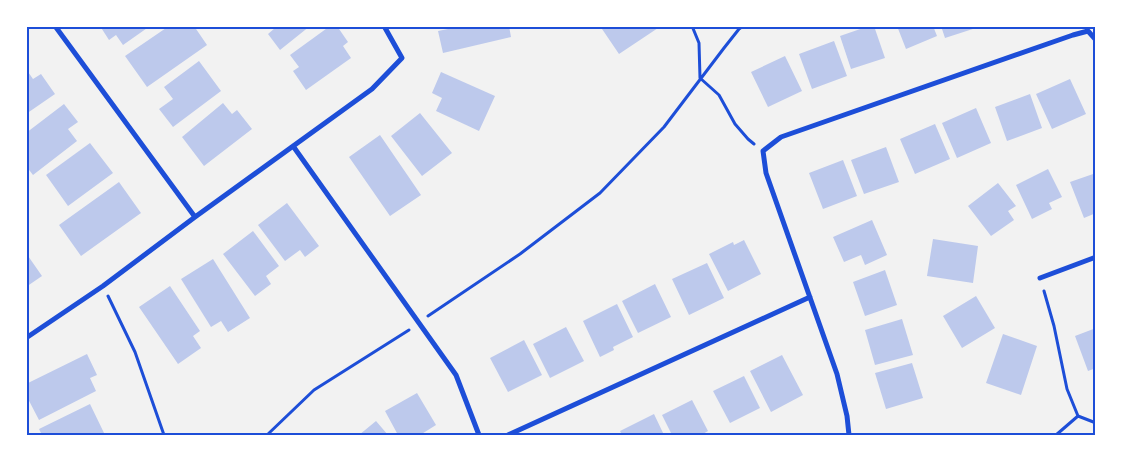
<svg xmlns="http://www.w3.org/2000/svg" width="1122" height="461" font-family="Barlow,sans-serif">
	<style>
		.building { fill: #bdc9ec }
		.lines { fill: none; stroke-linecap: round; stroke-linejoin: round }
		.path { stroke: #1d4ed8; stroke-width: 3 }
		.minor { stroke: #1d4ed8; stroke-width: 5 }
		.neatline { fill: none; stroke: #1d4ed8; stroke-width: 2 }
	</style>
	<rect width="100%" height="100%" fill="#f2f2f2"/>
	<path class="building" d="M 100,26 L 150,26 L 123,45 L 116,35 L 109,40 Z
		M 169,26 L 194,26 L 207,45 L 147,87 L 125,56 Z
		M 273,26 L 310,26 L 280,50 L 268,34 L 275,28 Z
		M 330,26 L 337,26 L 348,42 L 343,46 L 351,58 L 306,90 L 293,71 L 299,67 L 290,55 Z
		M 452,26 L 509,26 L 511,37 L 443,53 L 438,31 L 453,28 Z
		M 600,26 L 661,26 L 619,54 Z
		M 869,26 L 874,26 L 885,58 L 851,69 L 840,36 Z
		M 897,26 L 933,26 L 937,36 L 906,49 Z
		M 941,26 L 979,26 L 979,27 L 945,38 Z
		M 834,41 L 847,76 L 812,89 L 799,54 Z
		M 785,56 L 802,91 L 768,107 L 751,72 Z
		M 199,61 L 221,91 L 173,127 L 159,109 L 173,99 L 164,87 Z
		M 26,69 L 33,79 L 41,74 L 55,94 L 26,114 Z
		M 441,72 L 495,96 L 479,131 L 436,111 L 442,98 L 432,93 Z
		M 1070,79 L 1086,114 L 1052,129 L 1036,94 Z
		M 1030,94 L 1042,128 L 1007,141 L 995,107 Z
		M 223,103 L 232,114 L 237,110 L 252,129 L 204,166 L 182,137 Z
		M 64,104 L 78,122 L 68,129 L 77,141 L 33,175 L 26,166 L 26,133 Z
		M 976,108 L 991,143 L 957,158 L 942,123 Z
		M 420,113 L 452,153 L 422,176 L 391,136 Z
		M 935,124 L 950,159 L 915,174 L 900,139 Z
		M 380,135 L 421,195 L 390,216 L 349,157 Z
		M 90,143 L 113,173 L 68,206 L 46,175 Z
		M 886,147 L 899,182 L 864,194 L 851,160 Z
		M 843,160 L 857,196 L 823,209 L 809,173 Z
		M 1048,169 L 1062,197 L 1049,203 L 1052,209 L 1032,219 L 1016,185 Z
		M 1096,173 L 1096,213 L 1084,218 L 1070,182 Z
		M 119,182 L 141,213 L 81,256 L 59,225 Z
		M 998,183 L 1016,206 L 1008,211 L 1014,220 L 991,236 L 968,206 Z
		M 287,203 L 319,246 L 305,257 L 300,250 L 285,261 L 258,225 Z
		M 872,220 L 887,255 L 865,265 L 861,255 L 844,262 L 833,237 Z
		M 253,231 L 279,266 L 266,276 L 271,284 L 255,296 L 223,254 Z
		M 933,239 L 978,246 L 973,283 L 927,276 Z
		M 744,240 L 761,274 L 728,291 L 709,254 L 733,242 L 734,245 Z
		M 26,253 L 42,276 L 26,287 Z
		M 213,259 L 250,318 L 228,332 L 221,321 L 211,327 L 181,279 Z
		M 707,263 L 724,298 L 689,315 L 672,279 Z
		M 885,270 L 897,305 L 865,316 L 853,282 Z
		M 655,284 L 671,317 L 638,333 L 622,301 Z
		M 170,286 L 200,331 L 193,336 L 201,348 L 178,364 L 139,307 Z
		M 976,296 L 995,328 L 962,348 L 943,316 Z
		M 617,304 L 633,337 L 613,347 L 614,350 L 600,357 L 583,321 Z
		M 902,319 L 913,355 L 875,365 L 865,330 Z
		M 566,327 L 584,361 L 550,378 L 533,344 Z
		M 1096,328 L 1096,368 L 1088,371 L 1075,336 Z
		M 1003,334 L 1037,346 L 1021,395 L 986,383 Z
		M 524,340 L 542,375 L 508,392 L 490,358 Z
		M 87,354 L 97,375 L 90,378 L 96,391 L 39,420 L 26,395 L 26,384 Z
		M 782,355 L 803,395 L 771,412 L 750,371 Z
		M 912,363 L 923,398 L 886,409 L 875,373 Z
		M 744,376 L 760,408 L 730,423 L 713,391 Z
		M 417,393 L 436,425 L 420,435 L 398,435 L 385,411 Z
		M 692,400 L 708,431 L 701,435 L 672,435 L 662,415 Z
		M 90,404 L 105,435 L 42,435 L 39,429 Z
		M 654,414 L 664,435 L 622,435 L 620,431 Z
		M 376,421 L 388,435 L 359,435 Z"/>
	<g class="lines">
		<path class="path" d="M 692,26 L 699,43 L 700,78 L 719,95 L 735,124 L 748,139 L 754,144
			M 1044,291 L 1054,326 L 1067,389 L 1078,416 L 1096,423
			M 108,296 L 135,352 L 164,435
			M 428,316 L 520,254 L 600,193 L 664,127 L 724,48 L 739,29 L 743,26
			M 267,435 L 314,390 L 409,330
			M 1056,435 L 1078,416"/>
		<path class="minor" d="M 55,26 L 195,217
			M 293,146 L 456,375 L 479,435
			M 1040,278 L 1096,257
			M 26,338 L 103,286 L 195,217 L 372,89 L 402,58 L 384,26
			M 508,435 L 810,297
			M 849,435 L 847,416 L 837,374 L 766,173 L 763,151 L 781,137 L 1073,35 L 1088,31 L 1096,40"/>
	</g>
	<rect width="1122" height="461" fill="none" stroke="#ffffff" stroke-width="55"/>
	<rect x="28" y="28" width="1066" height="406" class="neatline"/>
</svg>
